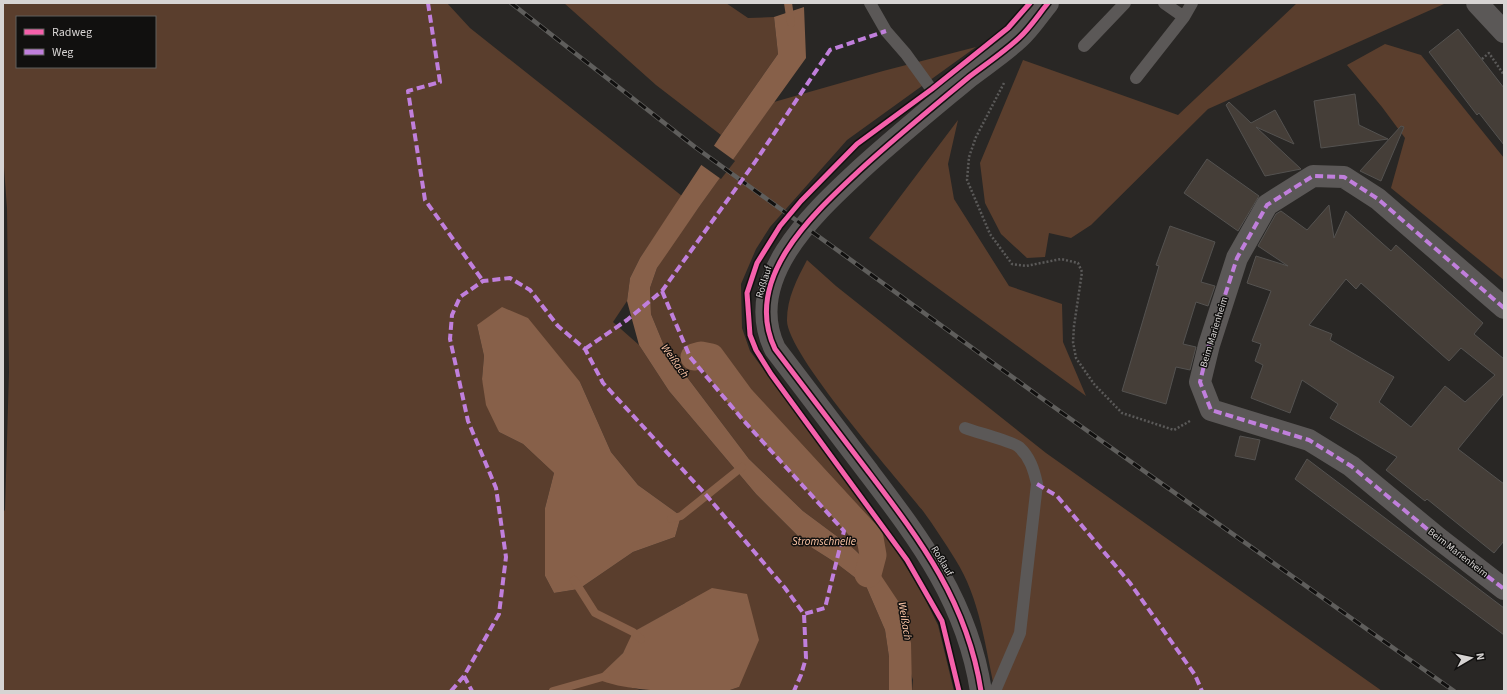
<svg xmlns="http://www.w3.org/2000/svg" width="1507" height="694" font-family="'Source Sans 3',sans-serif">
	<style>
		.green { fill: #5a3e2d; fill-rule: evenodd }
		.water { fill: #876049 }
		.pier { fill: #292725 }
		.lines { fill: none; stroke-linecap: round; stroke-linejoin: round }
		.stream { stroke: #876049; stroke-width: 8 }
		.canal { stroke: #876049; stroke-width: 27 }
		.building { fill: #453e38; stroke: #545250; fill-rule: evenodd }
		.path { stroke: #5b5a59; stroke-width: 2.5; stroke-dasharray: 2 2; stroke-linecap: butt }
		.service { stroke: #5b5857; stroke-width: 12 }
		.minor { stroke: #5b5857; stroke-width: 22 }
		.rail-casing { stroke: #5f5e5c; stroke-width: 4.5 }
		.rail { stroke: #11100f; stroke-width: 3; stroke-dasharray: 9; stroke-linecap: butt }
		.quiet { stroke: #c07fdc; stroke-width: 4; stroke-dasharray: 8 4; stroke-linecap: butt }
		.cycleway-casing { stroke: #11100f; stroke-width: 8 }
		.cycleway { stroke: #f560ab; stroke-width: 5 }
		.labels { text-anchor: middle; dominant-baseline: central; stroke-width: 3; stroke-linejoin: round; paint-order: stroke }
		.street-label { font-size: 10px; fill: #d7d4d3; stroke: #11100f }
		.water-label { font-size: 11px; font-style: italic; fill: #ffc7a7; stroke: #11100f }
	</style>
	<rect width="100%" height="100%" fill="#292725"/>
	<path class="green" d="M 3,3 L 447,3 L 470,28 L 682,196 L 640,258 L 630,278 L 627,301 L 613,322 L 639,345 L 669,391 L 756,494 L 806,544 L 836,563 L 866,586 L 885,630 L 889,657 L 889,691 L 727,691 L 739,687 L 685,603 L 634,632 L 623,653 L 597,679 L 645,691 L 3,691 L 3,512 L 5,510 L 9,372 L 7,208 L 3,154 ZM 17,17 L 155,17 L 155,67 L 17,67 ZM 477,325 L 580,382 L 611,452 L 638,485 L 681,516 L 675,537 L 633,552 L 579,589 L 554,593 L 545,576 L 545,508 L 554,473 L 523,444 L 499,432 L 482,379 L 484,356 Z
		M 564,3 L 726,3 L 748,18 L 774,17 L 778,54 L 721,135 L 656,85 Z
		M 1297,3 L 1444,4 L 1208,109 L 1091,225 L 1071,238 L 1049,233 L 1045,257 L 1027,258 L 1001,234 L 985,203 L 980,163 L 1023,60 L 1178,115 Z
		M 1385,44 L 1421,55 L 1504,158 L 1504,280 L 1391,188 L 1405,138 L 1382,107 L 1347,65 Z
		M 976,47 L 847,140 L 770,227 L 756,249 L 741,284 L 742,328 L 750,351 L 893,546 L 920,589 L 938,625 L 954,691 L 912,691 L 913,680 L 880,574 L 854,549 L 803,511 L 749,459 L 665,348 L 651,314 L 650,288 L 657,268 L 666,253 L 774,102 L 883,71 Z
		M 958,120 L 948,164 L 954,199 L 1009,286 L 1062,304 L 1063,342 L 1086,396 L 869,238 Z
		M 807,260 L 836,286 L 1046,453 L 1382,691 L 995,691 C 985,646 980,598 955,559 C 945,543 934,526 923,511 C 898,479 786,353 787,320 C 787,298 797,279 807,260 Z"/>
	<path class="water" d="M 804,7 L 806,58 L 699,207 L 657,268 L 650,288 L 651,314 L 665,348 L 749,459 L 803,511 L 854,549 L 880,574 L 900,604 L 911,643 L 912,691 L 889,691 L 889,657 L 885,630 L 866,586 L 836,563 L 806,544 L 756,494 L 669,391 L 639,345 L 627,301 L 630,278 L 640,258 L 721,135 L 778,54 L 774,17 Z
		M 502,307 L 528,318 L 580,382 L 611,452 L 638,485 L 681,516 L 675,537 L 633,552 L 579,589 L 554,593 L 545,576 L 545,508 L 554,473 L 523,444 L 499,432 L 486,405 L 482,379 L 484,356 L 477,325 Z
		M 712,588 L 747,594 L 759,640 L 739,687 L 727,691 C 685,691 635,694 596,679 L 623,653 L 633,632 Z"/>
	<path class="pier" d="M 713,145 L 735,161 L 721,179 L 700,164 Z"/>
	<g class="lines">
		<path class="stream" d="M 788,3 L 791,23
			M 671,519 L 681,516 L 742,467
			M 574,580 L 595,613 L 633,632 L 641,639
			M 553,691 L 606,676"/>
		<path class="canal" d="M 694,357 L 701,355 L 711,357 L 741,398 L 870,538 L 873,555 L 868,574"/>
	</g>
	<path class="building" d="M 1458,29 L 1504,88 L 1504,145 L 1479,113 L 1477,115 L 1429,52 Z
		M 1355,94 L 1359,125 L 1388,139 L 1321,148 L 1314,101 Z
		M 1229,102 L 1251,123 L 1275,110 L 1294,144 L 1256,127 L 1301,169 L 1265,176 L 1226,105 Z
		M 1401,126 L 1404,127 L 1381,181 L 1360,171 Z
		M 1207,159 L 1259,196 L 1238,231 L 1184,193 Z
		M 1329,205 L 1334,238 L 1346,211 L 1391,251 L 1396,245 L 1483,323 L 1474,334 L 1504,359 L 1504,393 L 1458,449 L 1504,484 L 1504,541 L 1494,553 L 1427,499 L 1425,501 L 1386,470 L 1397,457 L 1330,418 L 1338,404 L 1302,380 L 1290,413 L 1251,398 L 1263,365 L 1255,361 L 1261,344 L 1252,341 L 1271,291 L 1247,283 L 1256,256 L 1288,266 L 1258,246 L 1276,214 L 1281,211 L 1307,230 ZM 1346,279 L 1356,289 L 1361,283 L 1449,361 L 1461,348 L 1495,375 L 1465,402 L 1445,386 L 1411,427 L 1379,402 L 1394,377 L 1330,340 L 1332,334 L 1309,325 Z
		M 1170,226 L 1215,242 L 1201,282 L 1215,286 L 1208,306 L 1196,302 L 1183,344 L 1196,347 L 1190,370 L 1176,367 L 1166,404 L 1122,391 L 1159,266 L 1156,265 Z
		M 1240,436 L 1260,440 L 1255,460 L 1235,456 Z
		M 1307,459 L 1504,608 L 1504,635 L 1295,479 Z"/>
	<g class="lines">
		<path class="path" d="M 1482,59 L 1489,53 L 1504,75
			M 1004,83 L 976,137 L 969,157 L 967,180 L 990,234 L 1012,264 L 1026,266 L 1061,259 L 1078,263 L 1082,272 L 1074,326 L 1073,342 L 1076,358 L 1094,384 L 1122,413 L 1174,430 L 1190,421"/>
		<path class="service" d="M 870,3 L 886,31 L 906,54 L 940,101
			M 1164,3 L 1184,17
			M 1084,46 L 1125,3
			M 1136,78 L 1184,17 L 1192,3
			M 965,428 C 975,432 1014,442 1019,447 C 1030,457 1034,470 1037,484 L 1020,633 L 995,691"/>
		<path class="minor" d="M 1477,3 L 1504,32
			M 1504,308 L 1378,199 L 1344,177 L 1313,176 L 1267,205 L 1237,258 L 1209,345 L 1200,382 L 1211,410 L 1309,440 L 1351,466 L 1438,538 L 1504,589
			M 981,691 C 967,601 920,540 867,470 C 836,429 805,389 775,349 C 741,278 815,212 861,169 C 896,137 933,107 969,77 C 986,64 1004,52 1019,38 C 1030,28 1039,14 1048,3"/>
		<g class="rail-casing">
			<path id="rail" d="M 511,3 L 695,147 L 1051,405 L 1454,691"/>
		</g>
		<use href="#rail" class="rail"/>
		<path class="quiet" d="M 428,3 L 440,82 L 408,91 L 425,200 L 483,281
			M 662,291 L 690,357 L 743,420 L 844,531 L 825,608 L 804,614
			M 1504,308 L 1378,199 L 1344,177 L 1313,176 L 1267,205 L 1237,258 L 1209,345 L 1200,382 L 1211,410 L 1309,440 L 1351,466 L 1438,538 L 1504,589
			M 585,349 L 627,320 L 662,291 L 755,162 L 830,50 L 886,31
			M 1037,484 L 1057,496 L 1130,583 L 1195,675 L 1202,691
			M 464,676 L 472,691
			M 451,691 L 464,676 L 499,614 L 506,557 L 496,488 L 468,421 L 450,339 L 452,315 L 460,297 L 483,281 L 510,278 L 530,290 L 558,326 L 585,349 L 603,383 L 707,496 L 785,588 L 804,614 L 806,658 L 801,675 L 794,691"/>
		<g class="cycleway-casing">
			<path id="cycleway" d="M 959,691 L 942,621 L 907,560 L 771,374 L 756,350 L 750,335 L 747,293 L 757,263 L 780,226 L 801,201 L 857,144 L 932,89 L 1008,28 L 1030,3
				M 981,691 C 967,601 920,540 867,470 C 836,429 805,389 775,349 C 741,278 815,212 861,169 C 896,137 933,107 969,77 C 986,64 1004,52 1019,38 C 1030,28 1039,14 1048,3"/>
		</g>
		<use href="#cycleway" class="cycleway"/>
	</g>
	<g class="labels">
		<g class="street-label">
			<text transform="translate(764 282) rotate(-73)">Roßlauf</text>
			<text transform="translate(1214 332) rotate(-73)">Beim Marienheim</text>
			<text transform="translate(1458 553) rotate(38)">Beim Marienheim</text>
			<text transform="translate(942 561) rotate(59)">Roßlauf</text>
		</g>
		<g class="water-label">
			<text transform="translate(675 361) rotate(54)">Weißach</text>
			<text x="824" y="541">Stromschnelle</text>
			<text transform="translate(905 621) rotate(81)">Weißach</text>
		</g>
	</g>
	<rect width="1507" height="694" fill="none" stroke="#d7d4d3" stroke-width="8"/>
	<rect x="16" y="16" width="140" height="52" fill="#11100f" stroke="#605e5d"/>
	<rect x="24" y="29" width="20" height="6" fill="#f560ab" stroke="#605e5d"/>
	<text x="52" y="36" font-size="12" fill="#d7d4d3">Radweg</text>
	<rect x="24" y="49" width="20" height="6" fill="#c07fdc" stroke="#605e5d"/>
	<text x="52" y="56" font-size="12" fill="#d7d4d3">Weg</text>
	<g transform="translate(1471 658) rotate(81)" stroke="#11100f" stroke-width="3" paint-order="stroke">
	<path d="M0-3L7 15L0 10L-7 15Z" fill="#d7d4d3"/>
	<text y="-6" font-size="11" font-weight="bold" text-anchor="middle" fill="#d7d4d3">N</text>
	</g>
</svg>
